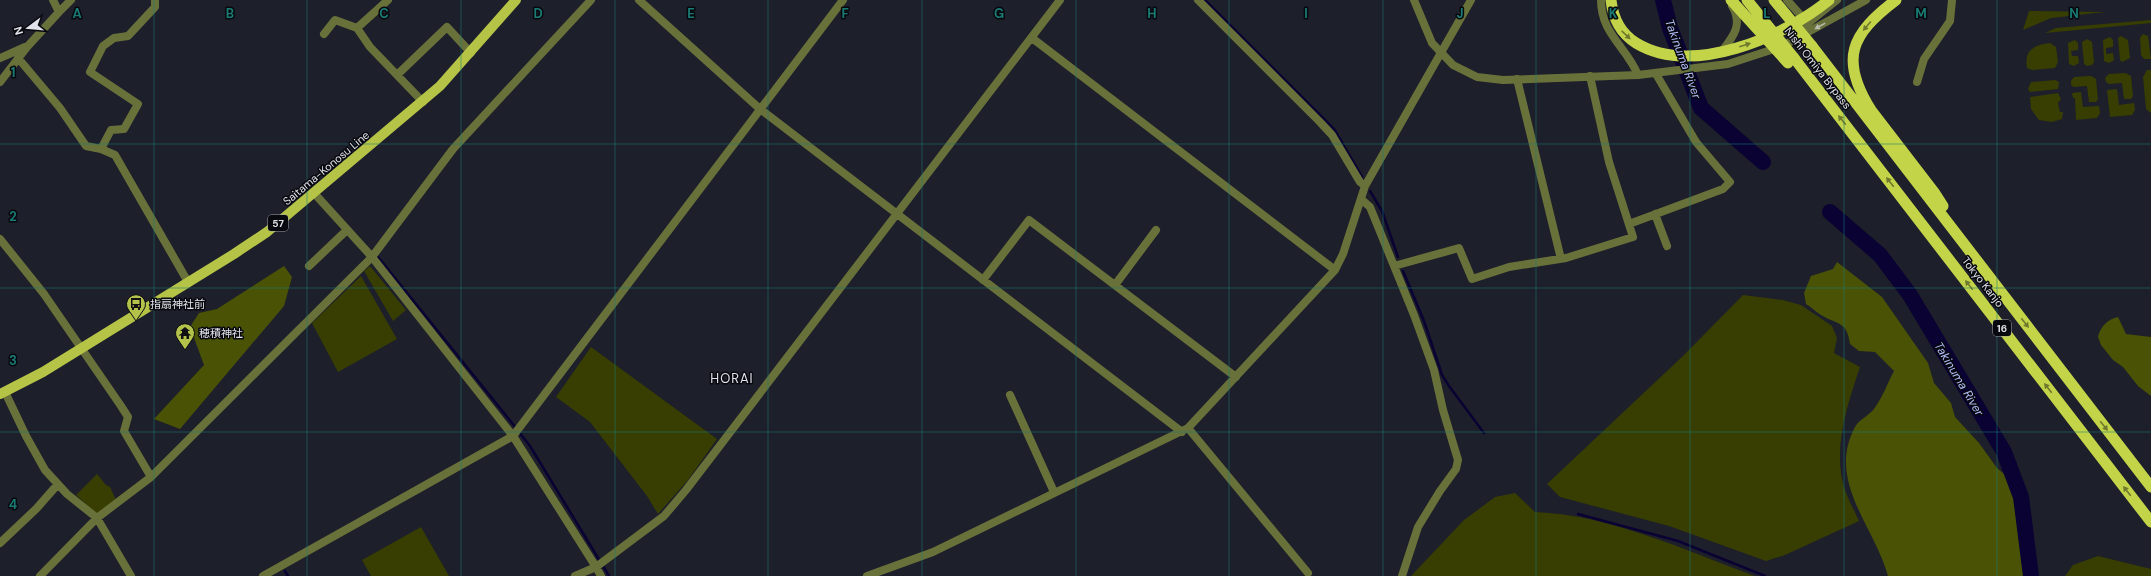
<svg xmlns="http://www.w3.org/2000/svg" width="2151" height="576" font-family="'DM Sans','Noto Sans JP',sans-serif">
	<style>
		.green { fill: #383e02 }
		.forest { fill: #4a5206 }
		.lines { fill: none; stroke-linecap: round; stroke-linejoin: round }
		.stream { stroke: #090233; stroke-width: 2.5 }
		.river { stroke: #090233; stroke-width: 16 }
		.minor { stroke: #69713a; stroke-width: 8 }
		.tertiary { stroke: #69713a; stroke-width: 8 }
		.primary { stroke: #b5c447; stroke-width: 10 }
		.trunk { stroke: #c4d448; stroke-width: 11 }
		.trunk-bridge { stroke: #c4d448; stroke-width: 11 }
		.oneway { fill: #b7baac }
		.oneway2 { fill: #6f792e }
		.grid { fill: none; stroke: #1a7b74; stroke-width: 1; stroke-opacity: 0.55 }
		.labels { text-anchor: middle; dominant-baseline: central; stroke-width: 3; stroke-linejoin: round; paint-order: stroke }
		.shield { fill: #08090e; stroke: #a0a1a8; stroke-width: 1 }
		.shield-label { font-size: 10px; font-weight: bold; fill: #e1e2ea }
		.street-label { font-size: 11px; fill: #e1e2ea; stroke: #08090e }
		.poi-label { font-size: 11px; fill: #e1e2ea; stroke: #08090e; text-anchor: start }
		.water-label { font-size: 12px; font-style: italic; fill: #b2bcf8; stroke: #08090e }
		.quarter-label { font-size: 13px; letter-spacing: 1px; fill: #e1e2ea; stroke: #08090e }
		.grid-label { font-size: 13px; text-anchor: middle; font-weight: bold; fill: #1a7b74; stroke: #08090e; stroke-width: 3; stroke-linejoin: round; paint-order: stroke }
	</style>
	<rect width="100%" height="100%" fill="#1d1f2a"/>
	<path class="green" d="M 2029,11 L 2105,12 L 2051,18 L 2023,30 Z
		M 2151,20 L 2151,23 L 2045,33 L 2056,28 Z
		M 2143,34 L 2148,36 L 2151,59 L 2144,59 L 2141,55 L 2140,38 Z
		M 2121,36 L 2128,40 L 2130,58 L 2122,62 L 2120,60 L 2118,38 Z
		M 2110,37 L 2113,40 L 2113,47 L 2106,48 L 2106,54 L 2113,53 L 2114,60 L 2109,63 L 2104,61 L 2103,40 Z
		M 2087,39 L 2092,42 L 2094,62 L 2092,65 L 2087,66 L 2084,64 L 2082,42 Z
		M 2075,40 L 2078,43 L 2078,50 L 2071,51 L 2072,56 L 2078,56 L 2079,63 L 2074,66 L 2069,64 L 2068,43 Z
		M 2050,43 L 2056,47 L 2058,62 L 2055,68 L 2032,70 L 2027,68 C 2024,50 2034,45 2050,43 Z
		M 2147,70 L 2151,70 L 2151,113 L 2146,109 L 2143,77 Z
		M 2125,73 L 2131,76 L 2133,96 L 2131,99 L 2124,99 L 2122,83 L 2109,84 L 2106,82 L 2105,78 L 2109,74 Z
		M 2091,76 L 2096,79 L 2098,99 L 2096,102 L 2089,102 L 2087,86 L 2074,87 L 2071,85 L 2071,81 L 2074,77 Z
		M 2055,80 L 2059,82 L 2058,89 L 2030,92 L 2028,89 L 2031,82 Z
		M 2117,89 L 2119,105 L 2134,103 L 2135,110 L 2132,115 L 2110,117 L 2107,90 Z
		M 2081,92 L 2083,107 L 2099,106 L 2100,113 L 2097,118 L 2076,120 L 2075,98 L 2073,98 L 2072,93 Z
		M 2058,93 L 2061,99 L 2058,103 L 2060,112 L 2063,112 L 2062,119 L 2052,122 L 2039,120 L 2031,109 L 2030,97 Z
		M 370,266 L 406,310 L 393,321 L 364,271 Z
		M 361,276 L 397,339 L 338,372 L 312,323 Z
		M 1743,295 L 1783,300 L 1801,305 L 1832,326 L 1837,338 L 1834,353 L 1860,367 C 1847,406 1831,452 1846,493 C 1850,503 1855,512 1859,521 L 1785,555 L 1766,561 L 1669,526 L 1560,497 L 1547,484 L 1684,355 Z
		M 591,347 L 717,439 L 688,480 L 658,514 L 647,496 L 590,422 L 556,397 Z
		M 97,474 L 106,485 L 110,487 L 116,500 L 97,514 L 76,495 Z
		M 1515,493 L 1535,512 C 1611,515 1684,550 1755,576 L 1411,576 L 1464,520 L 1495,497 Z
		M 421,527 L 449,576 L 371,576 L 362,560 Z
		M 2098,556 L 2151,569 L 2151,576 L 2065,576 L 2073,565 Z"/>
	<path class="forest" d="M 1837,262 L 1882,297 L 1928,363 L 1934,383 L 1951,403 L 1955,417 L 1979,443 L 1997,468 L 2010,479 L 2016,506 L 2027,576 L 1888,576 C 1875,527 1826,481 1855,427 C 1859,419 1871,415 1876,406 C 1883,396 1888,382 1894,371 L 1875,352 L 1859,351 L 1850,344 C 1847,321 1838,325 1821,315 C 1816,312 1811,307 1806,304 L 1804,293 L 1811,276 L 1833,269 Z
		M 284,266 L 292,277 L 284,306 L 180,429 L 154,419 L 204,365 L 190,327 L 199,313 L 217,309 Z
		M 2118,317 L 2126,334 L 2151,337 L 2151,396 L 2138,386 L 2123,367 L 2113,360 L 2101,345 L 2098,337 C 2100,327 2108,319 2118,317 Z"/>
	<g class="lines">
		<path class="stream" d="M 1205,0 L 1334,129 L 1362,177
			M 1370,191 L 1382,211 L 1398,257
			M 378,257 L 516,428
			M 1403,271 L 1424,321 L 1442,375 L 1449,386 L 1484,433
			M 519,432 L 530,446 L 609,576
			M 1578,514 L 1678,541 L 1765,576
			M 285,571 L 288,576"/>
		<path class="river" d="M 1663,0 L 1670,28 L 1701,108 L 1763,162
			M 1830,212 L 1880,255 L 1910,295 L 2004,452 L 2021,497 L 2031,576"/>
		<path class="minor" d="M 639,0 L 760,109 L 1182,432
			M 1198,0 L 1319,121 L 1332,135 L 1360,182 L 1365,186
			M 1601,0 C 1601,34 1626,46 1638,75
			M 59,12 L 71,0
			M 357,28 L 388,0
			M 324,34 L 335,20 L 357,28 L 370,47 L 423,102
			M 1032,38 L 1335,270
			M 0,58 L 25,47
			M 18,58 L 60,108 L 86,146 L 101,149 L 115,155 L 188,282
			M 397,75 L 447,27 L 471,53
			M 1517,79 L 1561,259
			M 0,82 L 27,47 L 59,12 L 53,0
			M 1917,82 L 1924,59 L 1950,21 L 1952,0
			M 101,149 L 111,130 L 124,129 L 138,104 L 90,72 L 103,46 L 114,38 L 128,36 L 155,7 L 155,0
			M 1361,199 L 1370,207 L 1414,315 L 1434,370 L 1443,410 L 1458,460 L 1456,469 L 1440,491 L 1418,527 L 1402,576
			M 1655,214 L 1667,246
			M 1629,224 L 1723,189 L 1730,182 L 1696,142 L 1656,74
			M 0,239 L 44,294 L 121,406 L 128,417 L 124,431 L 151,477
			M 309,266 L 347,230
			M 1394,266 L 1459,248 L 1472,279 L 1509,267 L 1566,258 L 1633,237 L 1609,162 L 1590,76
			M 983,280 L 1029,220 L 1236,377
			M 1115,285 L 1156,230
			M 5,392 L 26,436 L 45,470 L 67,494 L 97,518 L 131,576
			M 1010,395 L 1054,492
			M 1188,428 L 1308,573
			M 0,543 L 37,508 L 58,484
			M 40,576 L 97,518 L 151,477 L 372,257 L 453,149 L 591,0
			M 263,576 L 513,436 L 843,0
			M 601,576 L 596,567 L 664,516 L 686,490 L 1060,0
			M 867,576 L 933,552 L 1188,428 L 1335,270 L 1343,254 L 1365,186 L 1471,0"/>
		<path class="tertiary" d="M 1414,0 L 1432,43 L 1453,65 L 1477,77 L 1503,80 L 1638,75 L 1728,64 L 1771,50 L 1790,42 L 1866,0
			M 1787,0 L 1804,19
			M 1796,33 L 1837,0
			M 1722,51 C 1734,36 1743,24 1732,6
			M 314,193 L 372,257 L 513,436 L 596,567 L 575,576"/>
		<path class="primary" d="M 0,394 L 43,372 L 234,254 L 267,232 L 440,86 L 516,0"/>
		<path class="trunk" d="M 1611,0 C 1613,19 1620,33 1636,43 C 1692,77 1784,37 1829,0
			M 1896,0 C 1851,34 1839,59 1871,110 L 1934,192 L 1943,206
			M 1812,46 L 2151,487
			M 1794,58 L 2151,522"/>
		<path class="trunk-bridge" d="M 1731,0 L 1788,63
			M 1747,0 L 1794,58
			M 1774,0 L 1812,46"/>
	</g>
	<defs><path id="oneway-solid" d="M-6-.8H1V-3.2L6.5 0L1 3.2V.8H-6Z"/></defs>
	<use class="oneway" href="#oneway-solid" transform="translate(1820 26) rotate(151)"/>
	<g class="oneway2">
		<use href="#oneway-solid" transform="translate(1867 26) rotate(130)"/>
		<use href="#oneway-solid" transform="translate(1626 35) rotate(43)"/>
		<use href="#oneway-solid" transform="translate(1745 45) rotate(-17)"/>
		<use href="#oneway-solid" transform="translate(1842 120) rotate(-128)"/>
		<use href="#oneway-solid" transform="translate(1890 182) rotate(-128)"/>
		<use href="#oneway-solid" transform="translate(1969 285) rotate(-128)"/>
		<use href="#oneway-solid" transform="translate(2025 323) rotate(52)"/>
		<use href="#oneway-solid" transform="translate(2048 388) rotate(-128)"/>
		<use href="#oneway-solid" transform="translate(2104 426) rotate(52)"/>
		<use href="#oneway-solid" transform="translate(2127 491) rotate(-128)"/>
	</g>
	<path class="grid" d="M 154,0 L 154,576M 307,0 L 307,576M 461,0 L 461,576M 615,0 L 615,576M 768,0 L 768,576M 922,0 L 922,576M 1076,0 L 1076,576M 1229,0 L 1229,576M 1383,0 L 1383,576M 1536,0 L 1536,576M 1690,0 L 1690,576M 1844,0 L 1844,576M 1997,0 L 1997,576M 0,144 L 2151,144M 0,288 L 2151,288M 0,432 L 2151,432"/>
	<defs>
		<g id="bus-pin" transform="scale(1)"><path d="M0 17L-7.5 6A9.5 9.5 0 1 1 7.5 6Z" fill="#b3c24b" stroke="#08090e"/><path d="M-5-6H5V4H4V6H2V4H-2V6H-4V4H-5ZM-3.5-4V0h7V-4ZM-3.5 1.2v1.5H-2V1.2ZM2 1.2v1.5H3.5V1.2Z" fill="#111"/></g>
		<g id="temple-pin" transform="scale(1)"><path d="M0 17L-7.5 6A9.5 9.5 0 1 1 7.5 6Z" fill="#b3c24b" stroke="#08090e"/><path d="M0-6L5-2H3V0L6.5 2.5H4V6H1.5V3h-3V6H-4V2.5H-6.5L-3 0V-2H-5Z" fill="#111"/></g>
	</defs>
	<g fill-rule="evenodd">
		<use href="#bus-pin" x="136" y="304"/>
		<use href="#temple-pin" x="185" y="333"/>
	</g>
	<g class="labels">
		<g class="shield">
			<rect x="268" y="215" width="20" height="16" rx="3"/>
			<rect x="1993" y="320" width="18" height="16" rx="3"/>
		</g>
		<g class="shield-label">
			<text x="278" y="223">57</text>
			<text x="2002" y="328">16</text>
		</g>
		<g class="street-label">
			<text transform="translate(1818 68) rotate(52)">Nishi Omiya Bypass</text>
			<text transform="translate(326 168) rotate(-40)">Saitama-Konosu Line</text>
			<text transform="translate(1983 282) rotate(52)">Tokyo Kanjo</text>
		</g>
		<g class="poi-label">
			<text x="150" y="304">指扇神社前</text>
			<text x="199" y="333">穂積神社</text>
		</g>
		<g class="water-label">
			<text transform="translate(1683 59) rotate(70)">Takinuma River</text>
			<text transform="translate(1959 379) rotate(59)">Takinuma River</text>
		</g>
		<g class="quarter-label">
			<text x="732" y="378">HORAI</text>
		</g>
	</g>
	<g class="grid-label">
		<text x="77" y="18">A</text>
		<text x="230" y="18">B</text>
		<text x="384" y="18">C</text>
		<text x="538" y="18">D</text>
		<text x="691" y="18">E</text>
		<text x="845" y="18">F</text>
		<text x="999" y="18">G</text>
		<text x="1152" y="18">H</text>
		<text x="1306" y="18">I</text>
		<text x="1460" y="18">J</text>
		<text x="1613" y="18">K</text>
		<text x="1767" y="18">L</text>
		<text x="1921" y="18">M</text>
		<text x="2074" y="18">N</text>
		<text x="13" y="77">1</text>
		<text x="13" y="221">2</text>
		<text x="13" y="365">3</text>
		<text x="13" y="509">4</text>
	</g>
	<g transform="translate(28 28) rotate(254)" stroke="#08090e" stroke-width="3" paint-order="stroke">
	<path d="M0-3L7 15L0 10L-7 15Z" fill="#e1e2ea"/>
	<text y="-6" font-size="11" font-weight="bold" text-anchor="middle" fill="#e1e2ea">N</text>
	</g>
</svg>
